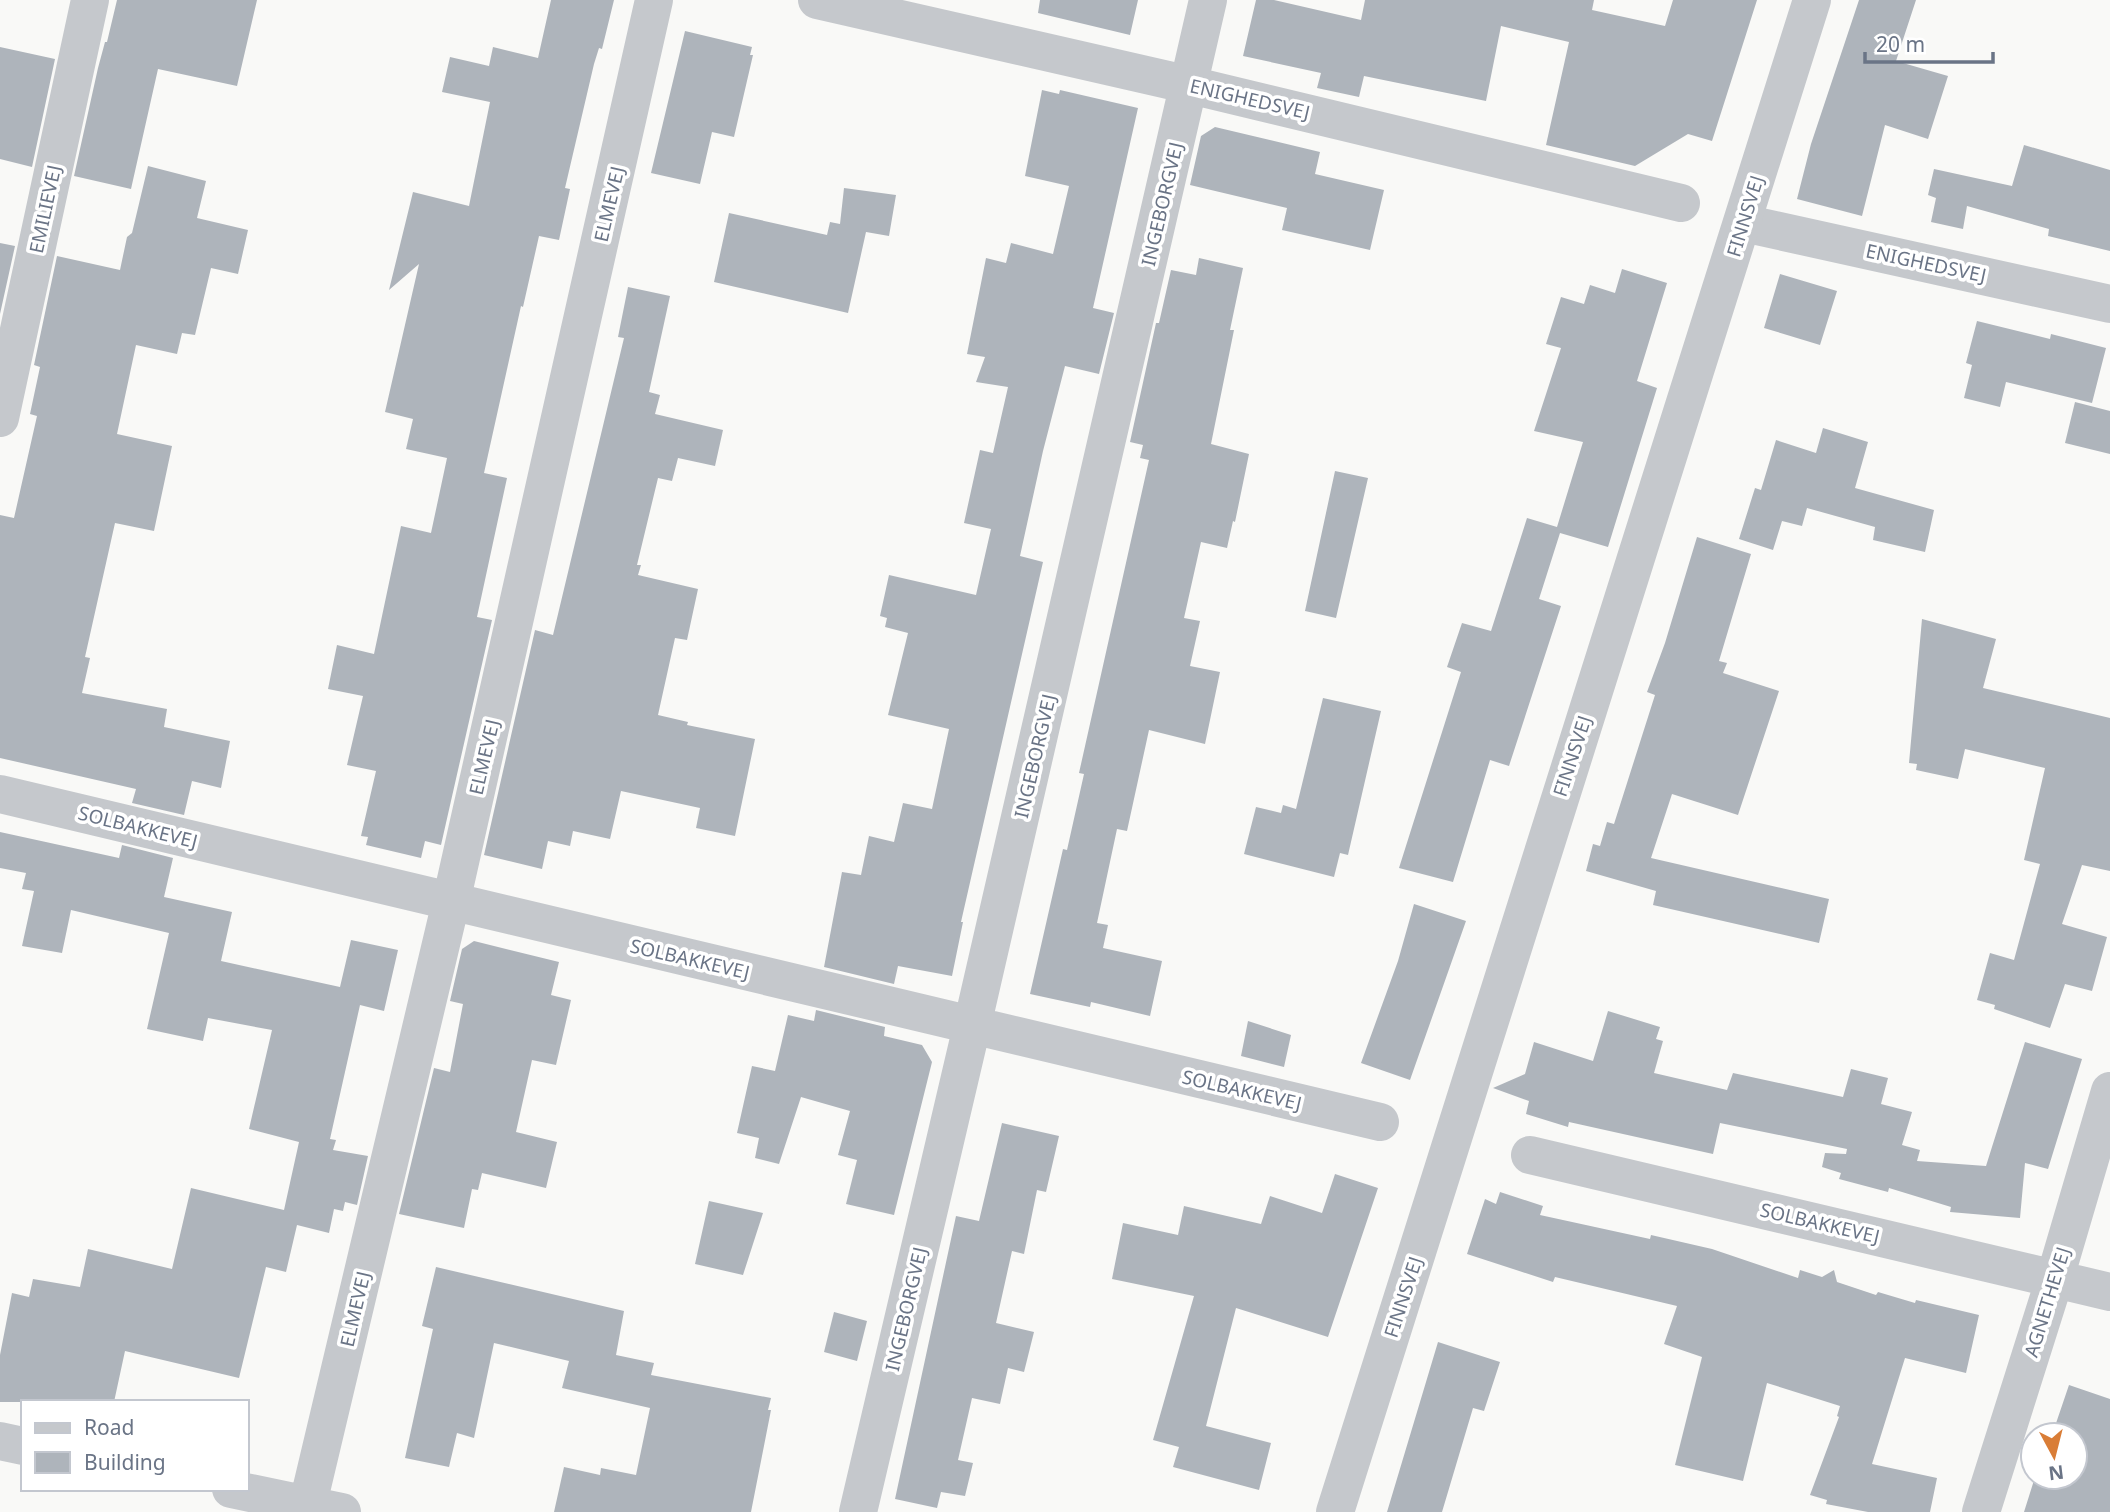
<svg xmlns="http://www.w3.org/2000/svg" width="2110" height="1512" font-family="'Noto Sans',sans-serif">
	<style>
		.building { fill: #aeb4bb }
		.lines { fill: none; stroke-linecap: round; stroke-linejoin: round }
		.minor { stroke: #c5c8cc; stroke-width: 38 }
		.tertiary { stroke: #c5c8cc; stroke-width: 38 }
		.labels { text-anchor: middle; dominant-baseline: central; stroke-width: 7; stroke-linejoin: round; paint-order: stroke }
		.street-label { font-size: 19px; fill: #6a7486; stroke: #fff }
	</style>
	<rect width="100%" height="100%" fill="#f9f9f7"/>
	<path class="building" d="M 117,0 L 257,0 L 237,86 L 158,69 L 131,189 L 74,176 L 98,68 L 105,42 L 107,42 Z
		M 551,0 L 614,0 L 602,49 L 599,48 L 594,64 L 565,188 L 570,189 L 559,240 L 539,236 L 523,307 L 521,306 L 484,473 L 507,478 L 477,617 L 492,620 L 441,845 L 425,841 L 421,858 L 366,845 L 368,837 L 361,836 L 376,771 L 347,765 L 363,696 L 328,689 L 337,645 L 374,654 L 401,526 L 431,533 L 447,458 L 406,449 L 413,419 L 385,412 L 419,264 L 389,290 L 413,192 L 469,206 L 490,102 L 442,92 L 450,57 L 489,66 L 493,47 L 538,58 Z
		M 1040,0 L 1138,0 L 1130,35 L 1038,13 Z
		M 1256,0 L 1274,0 L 1361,20 L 1365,0 L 1594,0 L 1592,10 L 1665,26 L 1673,0 L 1757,0 L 1712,141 L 1688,134 L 1635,166 L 1546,145 L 1569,42 L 1501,26 L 1486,101 L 1364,76 L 1359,97 L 1317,88 L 1321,73 L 1243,56 Z
		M 1859,0 L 1916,0 L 1896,61 L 1948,76 L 1928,139 L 1885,125 L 1862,216 L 1797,199 L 1811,144 Z
		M 685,31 L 752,47 L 750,55 L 753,55 L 734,137 L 712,132 L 700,184 L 651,173 Z
		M 0,47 L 55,59 L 32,167 L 0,159 Z
		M 1042,90 L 1059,94 L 1060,90 L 1138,108 L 1093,308 L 1114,313 L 1099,374 L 1065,366 L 1043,451 L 1020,556 L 1043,562 L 961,922 L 963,922 L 952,976 L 898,966 L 894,984 L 824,967 L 842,872 L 861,875 L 869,836 L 894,842 L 903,803 L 932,809 L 949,729 L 888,715 L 908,633 L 885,627 L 887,618 L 880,616 L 889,575 L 976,595 L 991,529 L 964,523 L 980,450 L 993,453 L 1008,387 L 976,382 L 985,357 L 967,354 L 986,258 L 1006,263 L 1011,243 L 1053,254 L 1069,186 L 1025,176 Z
		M 1215,127 L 1320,152 L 1315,174 L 1384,190 L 1370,250 L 1282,230 L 1287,208 L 1190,185 L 1201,136 Z
		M 2024,145 L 2110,170 L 2110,251 L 2048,236 L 2049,229 L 1967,206 L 1963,229 L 1931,222 L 1936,198 L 1928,195 L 1934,169 L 2012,186 Z
		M 148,166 L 206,181 L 197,218 L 248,230 L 238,274 L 211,268 L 195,335 L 182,333 L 177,354 L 136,345 L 117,434 L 172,446 L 154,531 L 115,523 L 85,657 L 90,658 L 82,693 L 167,709 L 164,727 L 230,741 L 221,788 L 192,781 L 184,815 L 132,803 L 136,789 L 0,758 L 0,515 L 14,518 L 37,416 L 30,414 L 40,367 L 34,365 L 57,256 L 120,270 L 127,237 L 132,233 Z
		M 844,188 L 896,195 L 889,236 L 866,232 L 848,313 L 714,282 L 729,213 L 827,235 L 830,222 L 840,224 Z
		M 0,243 L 15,246 L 0,314 Z
		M 1199,258 L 1243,268 L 1230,330 L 1234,330 L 1211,444 L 1249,454 L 1235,522 L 1233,521 L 1227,548 L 1201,542 L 1184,618 L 1200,621 L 1190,666 L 1220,672 L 1205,744 L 1149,730 L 1127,831 L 1117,829 L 1097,923 L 1108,925 L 1103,948 L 1162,961 L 1150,1016 L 1091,1002 L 1090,1007 L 1030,994 L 1063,849 L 1067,850 L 1084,774 L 1079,773 L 1149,460 L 1140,458 L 1143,445 L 1130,442 L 1156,323 L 1159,323 L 1171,270 L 1196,275 Z
		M 1622,269 L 1667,283 L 1637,381 L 1657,388 L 1608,547 L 1560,533 L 1539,599 L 1561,606 L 1509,766 L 1490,760 L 1453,882 L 1399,868 L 1461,672 L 1447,667 L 1462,623 L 1491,631 L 1527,518 L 1557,527 L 1583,442 L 1534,431 L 1561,348 L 1546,344 L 1561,297 L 1584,304 L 1590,285 L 1615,293 Z
		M 1780,274 L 1837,291 L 1820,345 L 1764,328 Z
		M 628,287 L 670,296 L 649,392 L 660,395 L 655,414 L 723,430 L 715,466 L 678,458 L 672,481 L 658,478 L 637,565 L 641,565 L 638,575 L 698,589 L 687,640 L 675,638 L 658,715 L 688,722 L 687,725 L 755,739 L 735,836 L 696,828 L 700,808 L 621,791 L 610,839 L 573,831 L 570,846 L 548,841 L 542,869 L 484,855 L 535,630 L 553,635 L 624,338 L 618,337 Z
		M 1977,321 L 2050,339 L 2051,334 L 2106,348 L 2092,403 L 2006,382 L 2000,407 L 1964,398 L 1972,365 L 1966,363 Z
		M 2075,402 L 2110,411 L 2110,454 L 2065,443 Z
		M 1823,428 L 1868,442 L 1855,488 L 1934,510 L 1925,552 L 1873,540 L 1875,527 L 1807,508 L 1802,526 L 1782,521 L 1773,550 L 1739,539 L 1755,488 L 1761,490 L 1776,440 L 1816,453 Z
		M 1335,471 L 1368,478 L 1336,618 L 1305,611 Z
		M 1697,537 L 1751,554 L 1719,661 L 1727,663 L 1723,673 L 1779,691 L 1738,815 L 1672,794 L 1651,858 L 1829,899 L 1819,943 L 1653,905 L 1656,891 L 1586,871 L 1593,844 L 1600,846 L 1607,822 L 1614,824 L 1655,695 L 1647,692 L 1665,643 Z
		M 1922,619 L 1996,639 L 1983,688 L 2110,718 L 2110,871 L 2082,865 L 2062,924 L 2107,937 L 2092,991 L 2065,984 L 2050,1028 L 1994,1009 L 1995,1005 L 1977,1000 L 1990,953 L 2014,960 L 2040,864 L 2024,860 L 2045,768 L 1965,749 L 1958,779 L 1916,770 L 1917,764 L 1909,763 Z
		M 1323,698 L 1381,711 L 1348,855 L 1340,853 L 1334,877 L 1244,854 L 1256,807 L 1281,813 L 1283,805 L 1296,809 Z
		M 0,832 L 119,858 L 122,845 L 173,858 L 164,897 L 232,912 L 221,961 L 340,987 L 351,940 L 398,950 L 384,1011 L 360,1005 L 330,1139 L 336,1140 L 333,1150 L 368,1156 L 357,1205 L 345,1202 L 343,1211 L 334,1209 L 329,1233 L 297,1225 L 286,1272 L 266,1267 L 239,1378 L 125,1351 L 114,1402 L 0,1402 L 0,1355 L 12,1293 L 29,1297 L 33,1279 L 80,1287 L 88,1249 L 172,1269 L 191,1188 L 284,1210 L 299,1142 L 249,1129 L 272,1030 L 208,1018 L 203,1041 L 147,1029 L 169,933 L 71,910 L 62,953 L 22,946 L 34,891 L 22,889 L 26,873 L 0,868 Z
		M 1414,904 L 1466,921 L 1410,1080 L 1361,1063 L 1398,961 Z
		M 474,941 L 559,962 L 551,995 L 571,1000 L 556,1065 L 532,1060 L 516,1132 L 557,1142 L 546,1188 L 482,1173 L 478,1190 L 472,1189 L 464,1228 L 399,1214 L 434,1068 L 450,1072 L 463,1004 L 450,1001 L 462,949 Z
		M 816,1010 L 885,1027 L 884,1036 L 922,1045 L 932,1062 L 894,1215 L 846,1204 L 857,1160 L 838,1155 L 850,1111 L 801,1097 L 779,1164 L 755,1158 L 759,1138 L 737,1133 L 752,1066 L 775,1071 L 788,1015 L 814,1021 Z
		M 1608,1011 L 1660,1027 L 1656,1039 L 1663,1041 L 1654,1073 L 1727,1090 L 1733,1073 L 1843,1097 L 1851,1069 L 1888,1078 L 1881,1104 L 1912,1112 L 1902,1145 L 1920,1150 L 1917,1161 L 1986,1166 L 2025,1042 L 2082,1059 L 2048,1169 L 2025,1163 L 2020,1218 L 1950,1212 L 1951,1207 L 1889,1188 L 1888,1192 L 1839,1179 L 1841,1173 L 1822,1167 L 1825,1153 L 1846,1154 L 1847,1149 L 1720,1123 L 1713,1154 L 1569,1122 L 1568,1127 L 1526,1114 L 1529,1101 L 1493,1088 L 1525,1074 L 1534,1042 L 1593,1061 Z
		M 1248,1021 L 1291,1035 L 1284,1067 L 1241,1056 Z
		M 1002,1123 L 1059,1136 L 1046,1192 L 1037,1190 L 1024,1254 L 1012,1251 L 996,1323 L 1034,1332 L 1024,1372 L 1008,1368 L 1000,1404 L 972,1398 L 958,1460 L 973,1463 L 965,1496 L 941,1492 L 937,1508 L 895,1499 L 956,1216 L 979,1221 Z
		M 1335,1174 L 1378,1188 L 1328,1337 L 1236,1308 L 1206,1426 L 1271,1443 L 1259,1490 L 1173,1467 L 1179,1447 L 1153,1440 L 1194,1296 L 1112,1279 L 1123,1223 L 1178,1235 L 1184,1206 L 1261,1224 L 1270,1196 L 1322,1213 Z
		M 1500,1192 L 1543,1206 L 1540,1215 L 1650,1239 L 1651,1235 L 1712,1249 L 1798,1278 L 1800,1270 L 1822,1277 L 1834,1270 L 1837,1282 L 1876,1295 L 1878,1292 L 1915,1303 L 1916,1300 L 1979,1315 L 1966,1373 L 1905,1358 L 1872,1464 L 1937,1478 L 1930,1512 L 1868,1512 L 1826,1504 L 1827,1500 L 1810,1495 L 1839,1417 L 1837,1416 L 1840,1406 L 1767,1383 L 1743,1481 L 1675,1465 L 1702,1357 L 1664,1344 L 1677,1306 L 1555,1277 L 1553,1282 L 1467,1254 L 1485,1199 L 1496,1204 Z
		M 709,1201 L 763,1213 L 743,1275 L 695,1264 Z
		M 436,1267 L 624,1311 L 616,1355 L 654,1363 L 651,1375 L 771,1398 L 768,1410 L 771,1410 L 751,1512 L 554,1512 L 564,1467 L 600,1475 L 601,1468 L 636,1475 L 650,1408 L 562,1388 L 569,1361 L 494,1343 L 474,1438 L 457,1433 L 449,1467 L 405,1458 L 433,1329 L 422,1326 Z
		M 834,1312 L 867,1321 L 857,1361 L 824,1352 Z
		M 1438,1342 L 1500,1362 L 1484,1411 L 1473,1408 L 1442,1512 L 1387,1512 Z
		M 2069,1385 L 2110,1399 L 2110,1512 L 2024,1512 L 2035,1477 L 2075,1477 L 2075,1435 L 2052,1435 Z"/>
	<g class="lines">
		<path class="minor" d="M 817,0 L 1190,85 L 1681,203
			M 1743,223 L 2110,304
			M 0,418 L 90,0
			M 0,794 L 1380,1122
			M 1530,1155 L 2110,1292
			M 0,1441 L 23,1446
			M 231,1489 L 342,1512
			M 306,1512 L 451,902 L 654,0
			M 858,1512 L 972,1026 L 1208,0
			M 1981,1512 L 2055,1278 L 2110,1091"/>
		<path class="tertiary" d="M 1335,1512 L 1812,0"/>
	</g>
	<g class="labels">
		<g class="street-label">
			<text transform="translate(1250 99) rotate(13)">ENIGHEDSVEJ</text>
			<text transform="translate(609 204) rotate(-77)">ELMEVEJ</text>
			<text transform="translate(1162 204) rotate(-77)">INGEBORGVEJ</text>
			<text transform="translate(45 209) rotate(-78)">EMILIEVEJ</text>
			<text transform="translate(1745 216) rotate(-73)">FINNSVEJ</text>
			<text transform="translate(1926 263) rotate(12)">ENIGHEDSVEJ</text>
			<text transform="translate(1035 756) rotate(-77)">INGEBORGVEJ</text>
			<text transform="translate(1572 756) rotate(-72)">FINNSVEJ</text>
			<text transform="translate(484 757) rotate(-77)">ELMEVEJ</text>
			<text transform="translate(138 827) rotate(14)">SOLBAKKEVEJ</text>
			<text transform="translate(690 959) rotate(13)">SOLBAKKEVEJ</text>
			<text transform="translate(1242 1090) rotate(13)">SOLBAKKEVEJ</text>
			<text transform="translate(1820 1223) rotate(13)">SOLBAKKEVEJ</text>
			<text transform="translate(1403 1297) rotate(-72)">FINNSVEJ</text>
			<text transform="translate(2047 1302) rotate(-73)">AGNETHEVEJ</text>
			<text transform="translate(355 1309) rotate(-77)">ELMEVEJ</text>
			<text transform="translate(906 1309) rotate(-77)">INGEBORGVEJ</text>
		</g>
	</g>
	<rect x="21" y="1400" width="228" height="91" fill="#ffffff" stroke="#c3c7cf" stroke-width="2"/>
	<rect x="35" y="1423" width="35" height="10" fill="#c5c8cc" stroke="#c3c7cf" stroke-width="2"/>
	<text x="84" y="1435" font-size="21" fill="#6a7486">Road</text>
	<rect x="35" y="1452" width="35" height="21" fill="#aeb4bb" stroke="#c3c7cf" stroke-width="2"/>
	<text x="84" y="1470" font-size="21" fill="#6a7486">Building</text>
	<g transform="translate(2054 1456) rotate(173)"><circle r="33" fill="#ffffff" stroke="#c3c7cf" stroke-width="2"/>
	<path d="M0-5L12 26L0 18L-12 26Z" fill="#d97d37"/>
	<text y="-10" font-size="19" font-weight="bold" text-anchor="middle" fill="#6a7486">N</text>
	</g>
	<path d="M1865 52v10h128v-10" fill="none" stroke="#6a7486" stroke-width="3.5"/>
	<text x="1876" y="52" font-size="21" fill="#6a7486" stroke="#ffffff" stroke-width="5" paint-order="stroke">20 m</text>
</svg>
